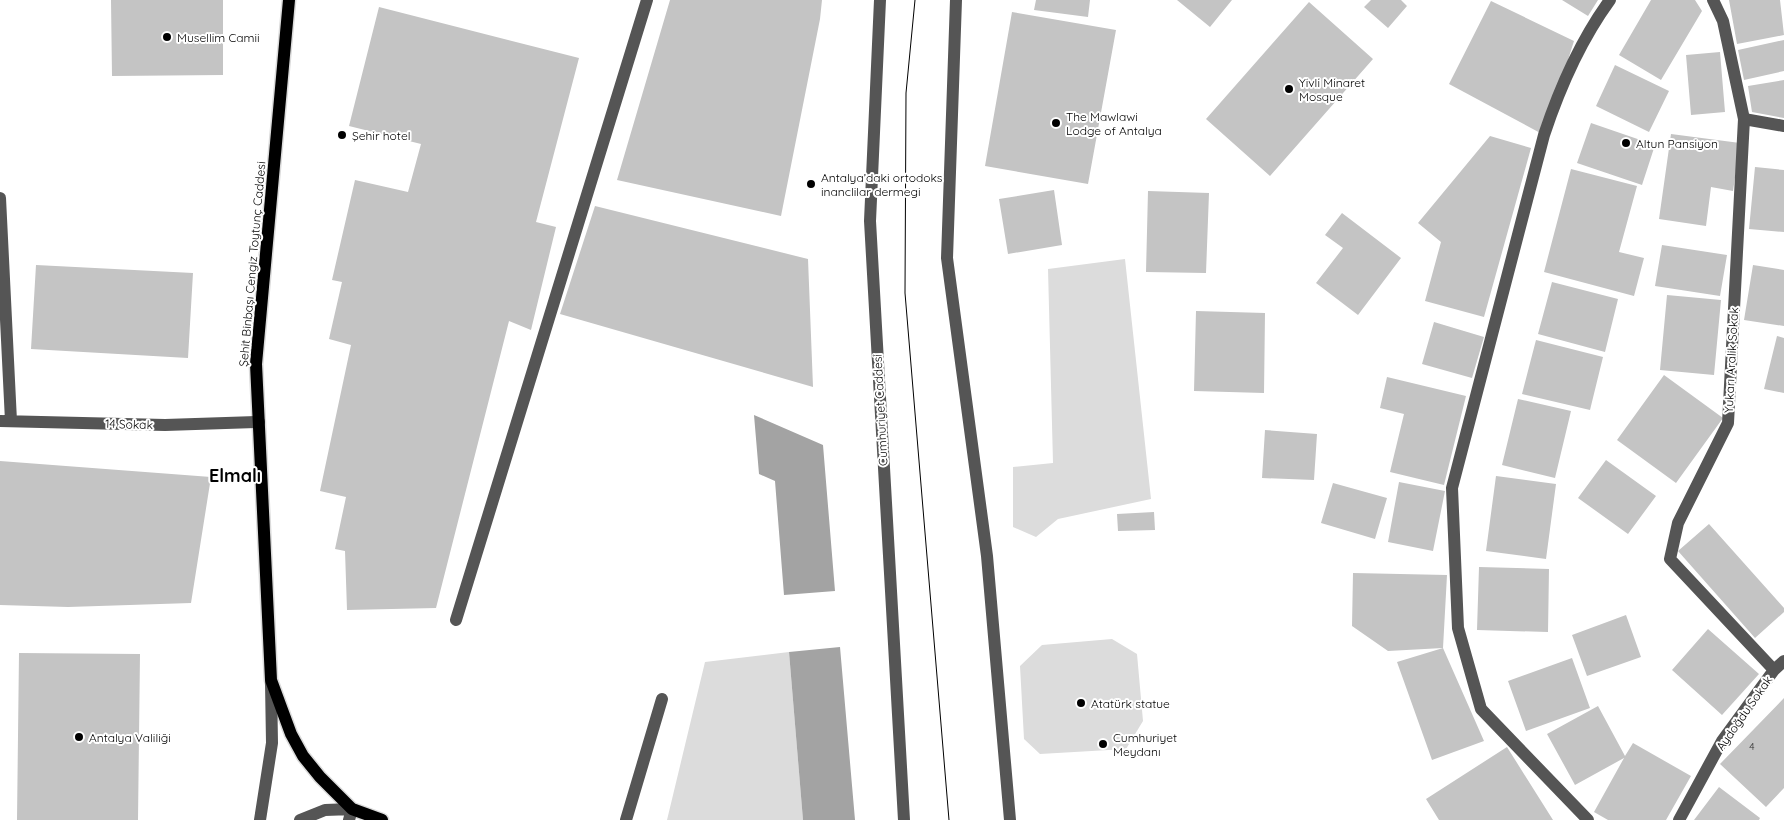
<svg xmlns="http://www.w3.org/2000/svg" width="1784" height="820" font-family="Quicksand,sans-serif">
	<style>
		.green { fill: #dcdcdc }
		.water { fill: #a3a3a3 }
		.building { fill: #c4c4c4 }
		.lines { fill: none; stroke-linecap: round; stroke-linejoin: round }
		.major-casing { stroke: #dbdbdb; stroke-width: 15 }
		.minor { stroke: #555; stroke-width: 12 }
		.major { stroke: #000; stroke-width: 12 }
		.tram { stroke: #000; stroke-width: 1 }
		.poi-dot { fill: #000; stroke: #fff; stroke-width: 2 }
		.labels { text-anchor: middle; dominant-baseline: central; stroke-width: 4; stroke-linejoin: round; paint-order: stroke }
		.number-label { font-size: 10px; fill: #313131 }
		.poi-label { font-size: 12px; fill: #000; stroke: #fff; text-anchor: start }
		.street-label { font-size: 12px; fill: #000; stroke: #fff }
		.district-label { font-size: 18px; font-weight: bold; fill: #000; stroke: #fff }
	</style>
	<rect width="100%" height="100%" fill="#fff"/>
	<path class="green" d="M 1125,259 L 1151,499 L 1058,519 L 1036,537 L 1013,527 L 1013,467 L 1053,463 L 1048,269 Z
		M 1112,639 L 1137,654 L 1143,721 L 1126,749 L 1040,754 L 1024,739 L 1020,666 L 1042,645 Z
		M 789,652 L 803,820 L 667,820 L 705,662 Z"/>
	<path class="water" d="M 754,415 L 823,445 L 835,591 L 784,595 L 775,481 L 759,474 Z
		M 840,647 L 855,820 L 803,820 L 789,652 Z"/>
	<path class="building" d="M 111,0 L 223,0 L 223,75 L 112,76 Z
		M 670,0 L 822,0 L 820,19 L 781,216 L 617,180 Z
		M 1036,0 L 1090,0 L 1088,17 L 1034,10 Z
		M 1177,0 L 1232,0 L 1210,27 Z
		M 1371,0 L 1401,0 L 1407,6 L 1388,28 L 1364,7 Z
		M 1562,0 L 1598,0 L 1588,16 Z
		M 1651,0 L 1695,0 L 1702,11 L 1661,80 L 1619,55 Z
		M 1729,0 L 1780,0 L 1784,35 L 1737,44 Z
		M 1491,1 L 1574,41 L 1544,135 L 1449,84 Z
		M 1309,2 L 1373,59 L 1270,176 L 1206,119 Z
		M 379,7 L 579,58 L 536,222 L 556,227 L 531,330 L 509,321 L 436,608 L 347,610 L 345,551 L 335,549 L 346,497 L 320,491 L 351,345 L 329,339 L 342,282 L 332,280 L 355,180 L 408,192 L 421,144 L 349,126 Z
		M 1012,12 L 1116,30 L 1088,184 L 985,166 Z
		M 1784,40 L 1784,71 L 1744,80 L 1738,50 Z
		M 1720,52 L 1725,112 L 1691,115 L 1686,55 Z
		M 1615,65 L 1669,91 L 1649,132 L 1596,106 Z
		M 1784,80 L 1784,118 L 1752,112 L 1748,86 Z
		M 1591,123 L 1655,145 L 1642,185 L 1577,163 Z
		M 1671,134 L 1740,143 L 1733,191 L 1711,187 L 1706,226 L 1659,219 Z
		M 1490,136 L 1531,148 L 1484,317 L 1425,301 L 1441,242 L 1418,223 Z
		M 1755,167 L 1784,170 L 1784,232 L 1749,229 Z
		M 1571,169 L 1637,186 L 1619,252 L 1644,258 L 1634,296 L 1544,272 Z
		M 1054,190 L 1062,245 L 1008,254 L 999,199 Z
		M 1148,191 L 1209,193 L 1206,273 L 1146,272 Z
		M 595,206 L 808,259 L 813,387 L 560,314 Z
		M 1342,213 L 1401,258 L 1358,315 L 1316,283 L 1343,248 L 1325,235 Z
		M 1662,245 L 1727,255 L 1720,296 L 1655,286 Z
		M 36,265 L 193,273 L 188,358 L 31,349 Z
		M 1753,265 L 1784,270 L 1784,326 L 1744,320 Z
		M 1552,282 L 1618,299 L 1605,352 L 1538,334 Z
		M 1667,295 L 1721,300 L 1714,375 L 1660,370 Z
		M 1196,311 L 1265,313 L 1264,393 L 1194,391 Z
		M 1434,322 L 1484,337 L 1472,378 L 1422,364 Z
		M 1777,336 L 1784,338 L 1784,393 L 1764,389 Z
		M 1536,340 L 1603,357 L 1590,410 L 1522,394 Z
		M 1664,375 L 1723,418 L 1676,483 L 1617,440 Z
		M 1387,377 L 1466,396 L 1444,485 L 1390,472 L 1404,414 L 1380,408 Z
		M 1518,399 L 1571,411 L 1555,478 L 1502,465 Z
		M 1265,430 L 1317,434 L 1314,480 L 1262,478 Z
		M 1606,460 L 1656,496 L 1628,534 L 1578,498 Z
		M 0,461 L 211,477 L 191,603 L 68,607 L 0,605 Z
		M 1496,476 L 1556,484 L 1546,559 L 1486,551 Z
		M 1399,482 L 1445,491 L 1433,551 L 1388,542 Z
		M 1333,483 L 1387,498 L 1375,539 L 1321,523 Z
		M 1154,512 L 1155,530 L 1118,531 L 1117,514 Z
		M 1709,524 L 1784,608 L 1784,612 L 1755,638 L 1678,551 Z
		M 1479,567 L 1549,569 L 1548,632 L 1477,630 Z
		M 1353,573 L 1447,575 L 1443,648 L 1388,651 L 1352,626 Z
		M 1626,615 L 1641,657 L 1587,676 L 1572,635 Z
		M 1708,629 L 1759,674 L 1722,715 L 1672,670 Z
		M 1443,648 L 1484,741 L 1432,760 L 1397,662 Z
		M 19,653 L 140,654 L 138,820 L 17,820 Z
		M 1572,658 L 1590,708 L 1526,731 L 1508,681 Z
		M 1784,698 L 1784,788 L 1766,807 L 1720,764 Z
		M 1598,706 L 1625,756 L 1633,743 L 1691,776 L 1666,820 L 1608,820 L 1594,812 L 1624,758 L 1575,785 L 1547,734 Z
		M 1507,747 L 1553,820 L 1439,820 L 1426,799 Z
		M 1719,787 L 1760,818 L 1759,820 L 1694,820 Z"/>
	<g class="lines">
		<g class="major-casing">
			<path id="major" d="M 289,0 L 256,364 L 271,680 L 291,734 L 303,756 L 320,777 L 352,809 L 382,820"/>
		</g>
		<path class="minor" d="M 880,0 L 870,221 L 904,820
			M 956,0 L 947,258 L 987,556 L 1010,820
			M 1713,0 L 1723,21 L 1744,119 L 1728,423 L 1678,523 L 1670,559 L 1774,670
			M 1744,119 L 1784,126
			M 0,198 L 11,421
			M 0,421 L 165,425 L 259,422
			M 456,620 L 647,0
			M 260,820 L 272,743 L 271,683
			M 300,820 L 325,810 L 352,809 L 349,820
			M 626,820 L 662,699
			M 1588,820 L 1481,709 L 1458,628 L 1452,488 L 1544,135 C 1560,87 1580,41 1610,0
			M 1679,820 L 1722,741 L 1774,670 L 1784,661"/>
		<use href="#major" class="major"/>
		<path class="tram" d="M 915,0 L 906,93 L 905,293 L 949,820"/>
	</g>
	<g class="poi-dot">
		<circle cx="167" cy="37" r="5"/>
		<circle cx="1289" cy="89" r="5"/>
		<circle cx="1056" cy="123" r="5"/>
		<circle cx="342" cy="135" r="5"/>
		<circle cx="1626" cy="143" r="5"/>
		<circle cx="811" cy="184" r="5"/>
		<circle cx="1081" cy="703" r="5"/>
		<circle cx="79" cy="737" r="5"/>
		<circle cx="1103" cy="744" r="5"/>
	</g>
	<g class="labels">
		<g class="number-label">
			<text x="1752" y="746">4</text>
		</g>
		<g class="poi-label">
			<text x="177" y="37">Musellim Camii</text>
			<text x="1299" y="82">Yivli Minaret<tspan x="1299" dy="14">Mosque</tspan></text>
			<text x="1066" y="116">The Mawlawi<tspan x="1066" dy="14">Lodge of Antalya</tspan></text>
			<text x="352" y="135">Şehir hotel</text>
			<text x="1636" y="143">Altun Pansiyon</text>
			<text x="821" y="177">Antalya’daki ortodoks<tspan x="821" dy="14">inanclilar dermegi</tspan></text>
			<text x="1091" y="703">Atatürk statue</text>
			<text x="89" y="737">Antalya Valiliği</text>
			<text x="1113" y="737">Cumhuriyet<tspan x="1113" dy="14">Meydanı</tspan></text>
		</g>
		<g class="street-label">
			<text transform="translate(252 264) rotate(-85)">Şehit Binbaşı Cengiz Toytunç Caddesi</text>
			<text transform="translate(1731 360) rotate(-87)">Yukarı Aralik Sokak</text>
			<text transform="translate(880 410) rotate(-93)">Cumhuriyet Caddesi</text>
			<text transform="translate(129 424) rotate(2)">14 Sokak</text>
			<text transform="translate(1744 713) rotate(-55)">Aydoğdu Sokak</text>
		</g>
		<g class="district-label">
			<text x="235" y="475">Elmalı</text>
		</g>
	</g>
</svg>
